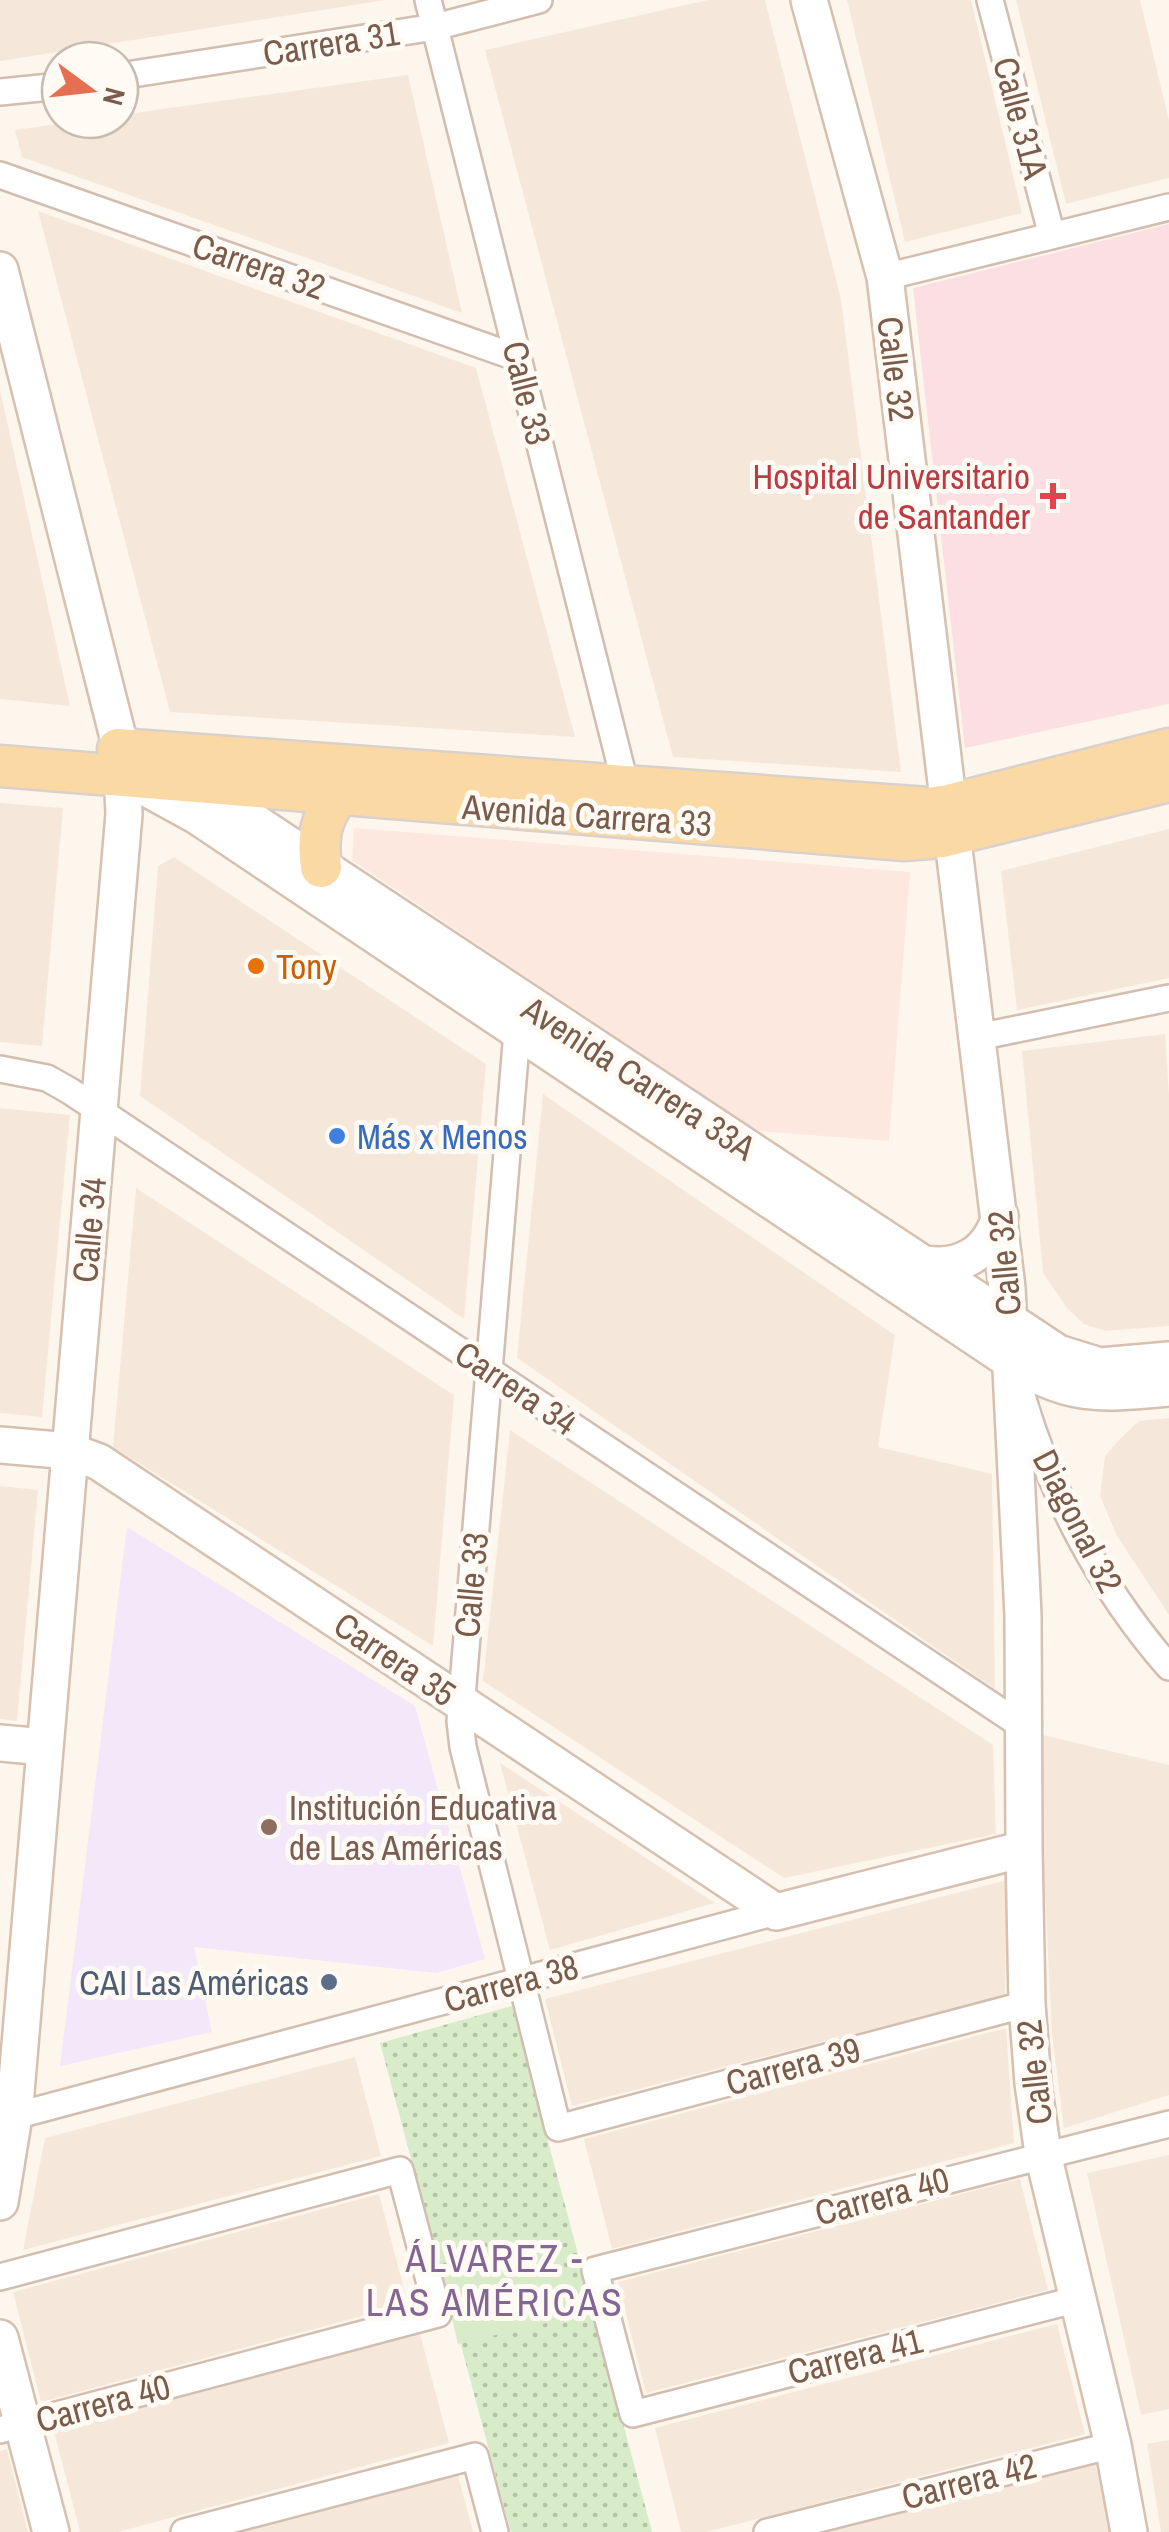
<svg xmlns="http://www.w3.org/2000/svg" width="1169" height="2532" font-family="'Archivo Narrow',sans-serif">
	<style>
		.residential { fill: #f5e8da }
		.commercial { fill: #fde8e0 }
		.education { fill: #f3e8fa }
		.medical { fill: #fbdfe3 }
		.park { fill: url(#park-dots) }
		.pitch { fill: #d8ecc9 }
		.lines { fill: none; stroke-linecap: round; stroke-linejoin: round }
		.street-casing { stroke: #d1beb0; stroke-width: 30 }
		.secondary-casing { stroke: #d6c0b0; stroke-width: 40 }
		.primary-casing { stroke: #dad1cd; stroke-width: 45 }
		.street { stroke: #fff; stroke-width: 25 }
		.secondary { stroke: #fff; stroke-width: 35 }
		.primary { stroke: #fbd9a5; stroke-width: 40 }
		.health-dot { fill: #e0444e; stroke: #fffaf3; stroke-width: 4 }
		.food-dot { fill: #e8710a; stroke: #fffaf3; stroke-width: 4 }
		.shop-dot { fill: #3f7fe0; stroke: #fffaf3; stroke-width: 4 }
		.education-dot { fill: #8d6e63; stroke: #fffaf3; stroke-width: 4 }
		.service-dot { fill: #5c6f8a; stroke: #fffaf3; stroke-width: 4 }
		.labels { text-anchor: middle; dominant-baseline: central; stroke-width: 10; stroke-linejoin: round; paint-order: stroke }
		.street-label { font-size: 35px; fill: #7a5c4d; stroke: #fffaf3 }
		.health-label { font-size: 35px; fill: #be3a42; stroke: #fffaf3; text-anchor: end }
		.food-label { font-size: 35px; fill: #c56008; stroke: #fffaf3; text-anchor: start }
		.shop-label { font-size: 35px; fill: #366cbe; stroke: #fffaf3; text-anchor: start }
		.education-label { font-size: 35px; fill: #785e54; stroke: #fffaf3; text-anchor: start }
		.service-label { font-size: 35px; fill: #4e5e75; stroke: #fffaf3; text-anchor: end }
		.neighbourhood-label { font-size: 38px; letter-spacing: 2.5px; fill: #846695; stroke: #fffaf3 }
	</style>
	<defs>
		<pattern id="park-dots" width="8" height="8" patternUnits="userSpaceOnUse" patternTransform="scale(2.5)"><rect width="8" height="8" fill="#d8ecc9"/><path d="M2 2h.1M6 6h.1" fill="none" stroke="#b4c2a5" stroke-width="1.8" stroke-linecap="round"/></pattern>
	</defs>
	<rect width="100%" height="100%" fill="#fdf6ec"/>
	<path class="residential" d="M 0,0 L 386,0 L 0,61 Z
		M 708,0 L 765,0 L 841,299 L 901,772 L 673,757 L 485,50 Z
		M 847,0 L 971,0 L 1022,213 L 905,242 Z
		M 1016,0 L 1140,0 L 1169,120 L 1169,178 L 1066,204 Z
		M 408,75 L 462,313 L 22,157 L 15,130 L 86,120 L 120,120 L 120,115 Z
		M 38,211 L 476,368 L 575,737 L 170,712 Z
		M 0,390 L 70,706 L 0,699 Z
		M 0,803 L 63,808 L 42,1046 L 0,1042 Z
		M 1169,829 L 1169,978 L 1017,1010 L 1001,871 Z
		M 174,857 L 486,1064 L 464,1319 L 140,1096 L 158,866 Z
		M 1165,1034 L 1169,1095 L 1169,1326 L 1105,1331 L 1084,1324 L 1067,1308 L 1043,1273 L 1022,1051 Z
		M 543,1094 L 895,1335 L 878,1447 L 992,1474 L 995,1689 L 517,1358 Z
		M 0,1108 L 70,1115 L 42,1417 L 0,1413 Z
		M 136,1188 L 454,1395 L 433,1646 L 113,1447 Z
		M 1169,1418 L 1169,1615 L 1117,1536 L 1100,1496 L 1105,1456 L 1119,1440 L 1139,1421 Z
		M 510,1430 L 993,1745 L 996,1834 L 784,1878 L 483,1681 Z
		M 0,1486 L 38,1490 L 17,1721 L 0,1719 Z
		M 1043,1735 L 1169,1765 L 1169,2095 L 1064,2128 L 1052,2034 L 1042,1835 Z
		M 500,1763 L 715,1903 L 550,1950 Z
		M 1007,1880 L 1005,1995 L 572,2106 L 545,1999 Z
		M 1006,2028 L 1014,2143 L 612,2249 L 584,2139 Z
		M 355,2057 L 381,2156 L 23,2250 L 45,2138 Z
		M 1169,2155 L 1169,2409 L 1141,2415 L 1087,2173 Z
		M 1020,2179 L 1048,2290 L 646,2393 L 618,2282 Z
		M 379,2194 L 408,2304 L 41,2402 L 13,2292 Z
		M 1057,2324 L 1085,2434 L 707,2532 L 681,2532 L 655,2428 Z
		M 420,2334 L 449,2443 L 118,2532 L 80,2532 L 54,2431 Z
		M 1169,2440 L 1169,2532 L 1161,2532 L 1147,2444 Z
		M 7,2449 L 28,2532 L 0,2532 L 0,2451 Z
		M 1095,2463 L 1112,2532 L 829,2532 Z
		M 458,2475 L 473,2532 L 244,2532 Z"/>
	<path class="commercial" d="M 354,828 L 910,872 L 889,1141 L 756,1131 L 352,860 Z"/>
	<path class="education" d="M 127,1527 L 415,1706 L 485,1959 L 436,1973 L 194,1947 L 212,2032 L 60,2066 Z"/>
	<path class="medical" d="M 1169,224 L 1169,704 L 965,748 L 913,288 Z"/>
	<path class="park" d="M 512,2006 L 652,2532 L 511,2532 L 380,2043 Z"/>
	<path class="pitch" d="M 558,2239 L 576,2316 L 458,2344 L 440,2266 Z"/>
	<g class="lines">
		<g class="street-casing">
			<path id="street" d="M 428,0 L 626,787
				M 990,0 L 1052,236
				M 120,76 L 435,27 L 539,0
				M 0,92 L 60,86
				M 0,175 L 518,358
				M 885,277 L 1169,207
				M 517,1032 L 460,1721 L 463,1747 L 558,2128 L 1027,2004
				M 978,1037 L 1169,998
				M 0,1069 L 47,1078 L 70,1091 L 1024,1727
				M 1022,1396 C 1051,1494 1101,1590 1169,1667
				M 0,2120 L 776,1912
				M 0,2277 L 400,2170 L 438,2314 L 0,2430
				M 1078,2299 L 633,2414 L 595,2270 L 1169,2124
				M 184,2532 L 475,2456 L 495,2532
				M 767,2532 L 1113,2445"/>
		</g>
		<g class="secondary-casing">
			<path id="secondary" d="M 809,0 L 885,277 L 1007,1288 L 1023,1615 L 1024,1849 L 1027,2004 L 1033,2083 L 1043,2154 L 1113,2445 L 1129,2532
				M 0,270 L 121,749 L 124,814 L 14,2116 L 0,2202
				M 128,778 L 197,816 L 1012,1362 C 1072,1398 1101,1394 1169,1388
				M 191,780 L 1058,1353 L 1100,1366 L 1169,1360
				M 920,1263 C 959,1271 989,1254 1000,1216
				M 0,1445 L 70,1451 L 99,1462 L 776,1912 L 1024,1849
				M 0,1743 L 44,1747
				M 0,2338 L 51,2532"/>
		</g>
		<g class="primary-casing">
			<path id="primary" d="M 118,749 L 927,808 L 949,805 L 1169,749
				M 0,766 L 904,840 L 942,837 L 1169,781
				M 321,867 C 317,839 320,818 338,796"/>
		</g>
		<use href="#street" class="street"/>
		<use href="#secondary" class="secondary"/>
		<use href="#primary" class="primary"/>
	</g>
	<path class="health-dot" d="M1048 481h10v10h10v10h-10v10h-10v-10h-10v-10h10z"/>
	<circle class="food-dot" cx="256" cy="966" r="10"/>
	<circle class="shop-dot" cx="337" cy="1136" r="10"/>
	<circle class="education-dot" cx="269" cy="1827" r="10"/>
	<circle class="service-dot" cx="329" cy="1982" r="10"/>
	<g class="labels">
		<g class="street-label">
			<text transform="translate(331 43) rotate(-9)">Carrera 31</text>
			<text transform="translate(1021 118) rotate(75)">Calle 31A</text>
			<text transform="translate(259 266) rotate(19)">Carrera 32</text>
			<text transform="translate(896 369) rotate(83)">Calle 32</text>
			<text transform="translate(527 393) rotate(76)">Calle 33</text>
			<text transform="translate(587 815) rotate(4)">Avenida Carrera 33</text>
			<text transform="translate(639 1078) rotate(33)">Avenida Carrera 33A</text>
			<text transform="translate(89 1230) rotate(-85)">Calle 34</text>
			<text transform="translate(1004 1263) rotate(-95)">Calle 32</text>
			<text transform="translate(516 1388) rotate(34)">Carrera 34</text>
			<text transform="translate(1078 1521) rotate(63)">Diagonal 32</text>
			<text transform="translate(471 1585) rotate(-85)">Calle 33</text>
			<text transform="translate(395 1659) rotate(34)">Carrera 35</text>
			<text transform="translate(511 1983) rotate(-15)">Carrera 38</text>
			<text transform="translate(793 2066) rotate(-15)">Carrera 39</text>
			<text transform="translate(1034 2072) rotate(-96)">Calle 32</text>
			<text transform="translate(882 2196) rotate(-15)">Carrera 40</text>
			<text transform="translate(855 2356) rotate(-14)">Carrera 41</text>
			<text transform="translate(103 2403) rotate(-15)">Carrera 40</text>
			<text transform="translate(969 2481) rotate(-14)">Carrera 42</text>
		</g>
		<g class="health-label">
			<text x="1030" y="476">Hospital Universitario<tspan x="1030" dy="40">de Santander</tspan></text>
		</g>
		<g class="food-label">
			<text x="276" y="966">Tony</text>
		</g>
		<g class="shop-label">
			<text x="357" y="1136">Más x Menos</text>
		</g>
		<g class="education-label">
			<text x="289" y="1807">Institución Educativa<tspan x="289" dy="40">de Las Américas</tspan></text>
		</g>
		<g class="service-label">
			<text x="309" y="1982">CAI Las Américas</text>
		</g>
		<g class="neighbourhood-label">
			<text x="495" y="2258">ÁLVAREZ -<tspan x="495" dy="44">LAS AMÉRICAS</tspan></text>
		</g>
	</g>
	<g transform="translate(90 90) rotate(105)"><circle r="48" fill="#fffaf3" stroke="#cabbb1" stroke-width="2.5"/>
	<path d="M0-8L18 38L0 25L-18 38Z" fill="#e76f51"/>
	<text y="-15" font-size="28" font-weight="bold" text-anchor="middle" fill="#7a5c4d">N</text>
	</g>
</svg>
